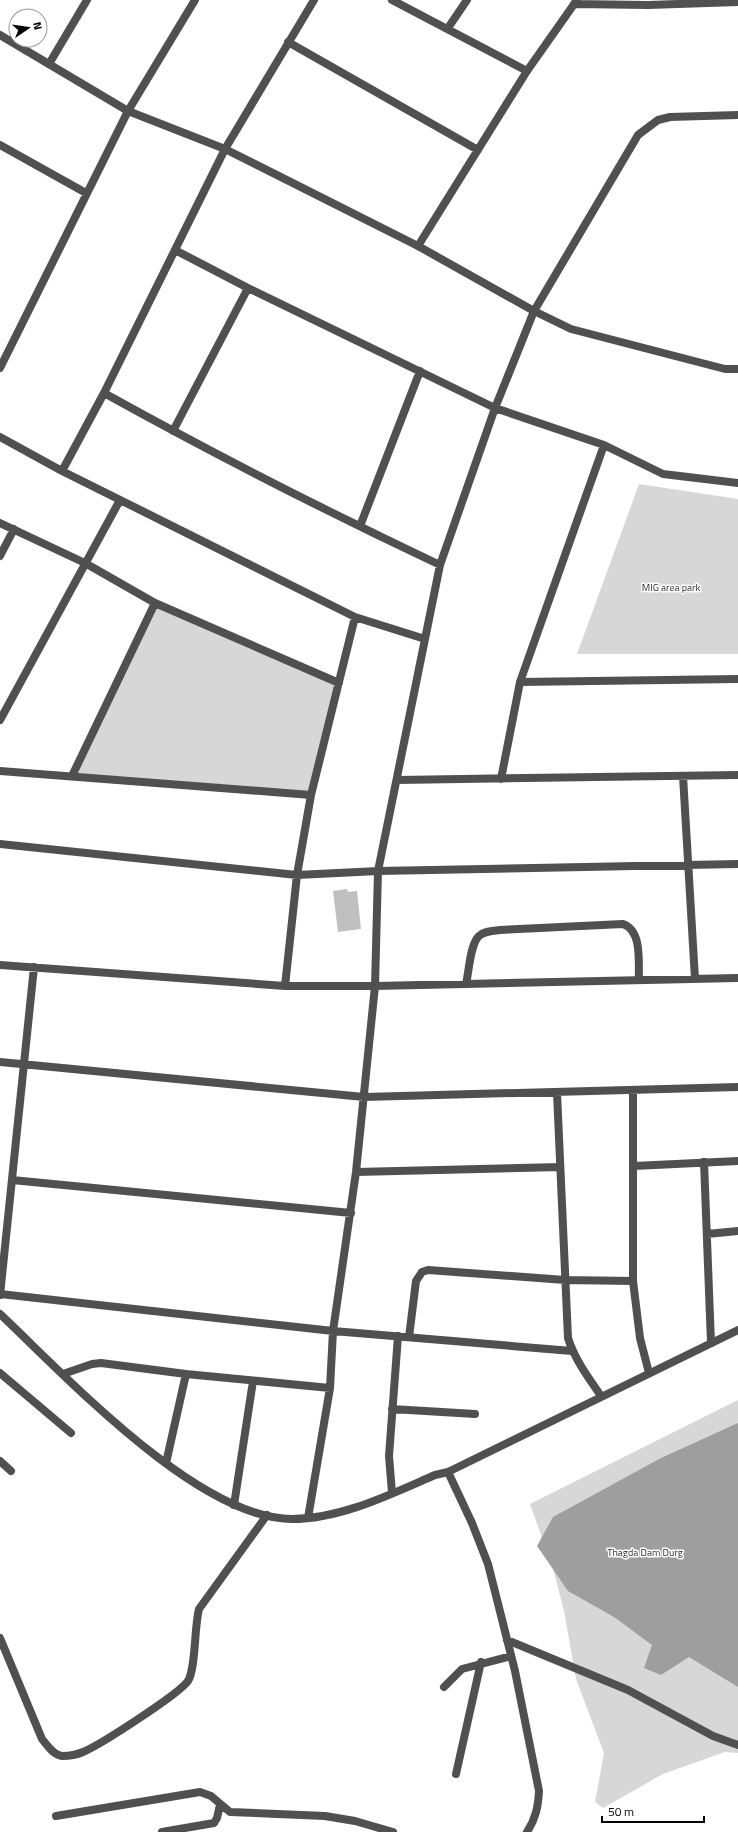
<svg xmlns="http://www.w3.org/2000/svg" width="738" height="1832" font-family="'Titillium Web',sans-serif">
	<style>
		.green { fill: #d7d7d7 }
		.water { fill: #9e9e9e }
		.building { fill: #c0c0c0 }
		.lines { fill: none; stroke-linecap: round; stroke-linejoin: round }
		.minor { stroke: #505050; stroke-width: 8 }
		.tertiary { stroke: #505050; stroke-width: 8 }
		.labels { text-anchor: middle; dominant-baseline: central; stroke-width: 3; stroke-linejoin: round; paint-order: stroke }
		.park-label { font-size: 10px; fill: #2e2e2e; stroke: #fff }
	</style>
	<rect width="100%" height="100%" fill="#fff"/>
	<path class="green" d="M 639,484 L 738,499 L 738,654 L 577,654 Z
		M 155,603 L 339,683 L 311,795 L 72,776 Z
		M 738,1400 L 738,1753 L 725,1752 L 663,1774 L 603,1808 L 595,1802 L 604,1753 L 576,1679 L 564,1611 L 553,1569 L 530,1504 Z"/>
	<path class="water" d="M 738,1423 L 738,1687 L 689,1657 L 661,1675 L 644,1668 L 652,1645 L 614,1617 L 568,1591 L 537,1546 L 553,1517 L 661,1458 Z"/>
	<path class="building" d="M 347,889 L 348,892 L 357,891 L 361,929 L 338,932 L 333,891 Z"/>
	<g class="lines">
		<path class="minor" d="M 392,0 L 527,71
			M 574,4 L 648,5 L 738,2
			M 448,28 L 467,0
			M 288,42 L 478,150
			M 49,64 L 87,0
			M 0,145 L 86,193
			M 418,246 L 527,71 L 577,0
			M 175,250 L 248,288 L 495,408 L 604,445 L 663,474 L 738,483
			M 0,368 L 128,111 L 195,0
			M 104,393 C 214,454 326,511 440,565
			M 173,431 L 248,288
			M 0,437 L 62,471 L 355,617 L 311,795 L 297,875 L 285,986
			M 62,471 L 104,393 L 225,149 L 314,0
			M 0,523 L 85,563 L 155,603 L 339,683
			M 360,526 L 420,371
			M 0,556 L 14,529
			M 355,617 L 425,639
			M 520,682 L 738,679
			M 0,720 L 120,500
			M 0,771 L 311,795
			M 72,776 L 155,603
			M 683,776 L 695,979
			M 501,779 L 520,682 L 604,445
			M 397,780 L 738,775
			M 0,844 L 297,875 L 378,871 L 738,864
			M 0,965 L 285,986 L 375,986 L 738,978
			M 466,984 C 469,972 470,944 479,936 C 484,931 493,931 500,930 L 623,924 C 643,931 638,964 639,980
			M 0,1062 L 364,1097 L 738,1087
			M 633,1091 L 633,1281 L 640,1338 L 649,1373
			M 557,1093 L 568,1338 C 575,1360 588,1377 601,1396
			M 704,1162 L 711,1343
			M 634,1166 L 738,1161
			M 356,1172 L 560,1167
			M 12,1180 L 351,1213
			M 707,1234 L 738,1231
			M 0,1294 L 333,1331 L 572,1351
			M 0,1295 L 34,967
			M 409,1337 L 416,1281 L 422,1272 L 428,1270 L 565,1280 L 633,1281
			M 0,1373 L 71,1433
			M 63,1374 L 92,1364 L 101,1363 L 186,1374 L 330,1388
			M 392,1409 L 475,1414
			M 0,1461 L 11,1471
			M 166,1463 L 186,1374
			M 448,1472 L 472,1523 L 488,1564 L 515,1671 L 539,1791 C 538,1807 536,1818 527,1832
			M 392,1493 L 389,1456 L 398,1336
			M 234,1505 L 253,1381
			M 308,1518 L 330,1388 L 333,1331 L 356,1172 L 375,986 L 378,871 L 440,565 L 495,408 L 534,311 L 638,135 L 658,120 L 670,117 L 738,115
			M 0,1638 L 42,1739 C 47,1745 53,1755 62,1756 C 69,1756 76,1755 83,1752 C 100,1745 179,1694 188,1681 C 196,1668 194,1628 199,1609 L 267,1515
			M 507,1640 L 628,1690 L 713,1736 L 738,1745
			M 444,1687 L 462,1669 L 511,1656
			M 456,1774 L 481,1662
			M 56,1816 L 200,1792 L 211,1796 L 230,1812 L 325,1816 L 355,1821 L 393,1832
			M 162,1832 L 214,1823 L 217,1818 L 220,1805"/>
		<path class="tertiary" d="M 0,35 L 128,111 L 225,149 L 418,246 L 534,311 L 571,329 L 725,369 L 738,369
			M 0,1314 C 66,1376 198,1519 292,1519 C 341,1519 391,1494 435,1475 L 448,1472 L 738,1330"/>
	</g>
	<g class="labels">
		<g class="park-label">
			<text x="671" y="587">MIG area park</text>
			<text x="645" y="1552">Thagda Dam Durg</text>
		</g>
	</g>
	<g transform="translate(28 28) rotate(77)"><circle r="19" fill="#ffffff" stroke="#999999"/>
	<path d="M0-3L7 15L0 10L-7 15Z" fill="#000000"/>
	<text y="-6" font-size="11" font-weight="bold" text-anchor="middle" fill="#000000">N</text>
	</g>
	<path d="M602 1816v6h102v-6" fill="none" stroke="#000000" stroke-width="2"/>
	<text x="608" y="1816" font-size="12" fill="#000000" stroke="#ffffff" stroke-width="3" paint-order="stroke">50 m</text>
</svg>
